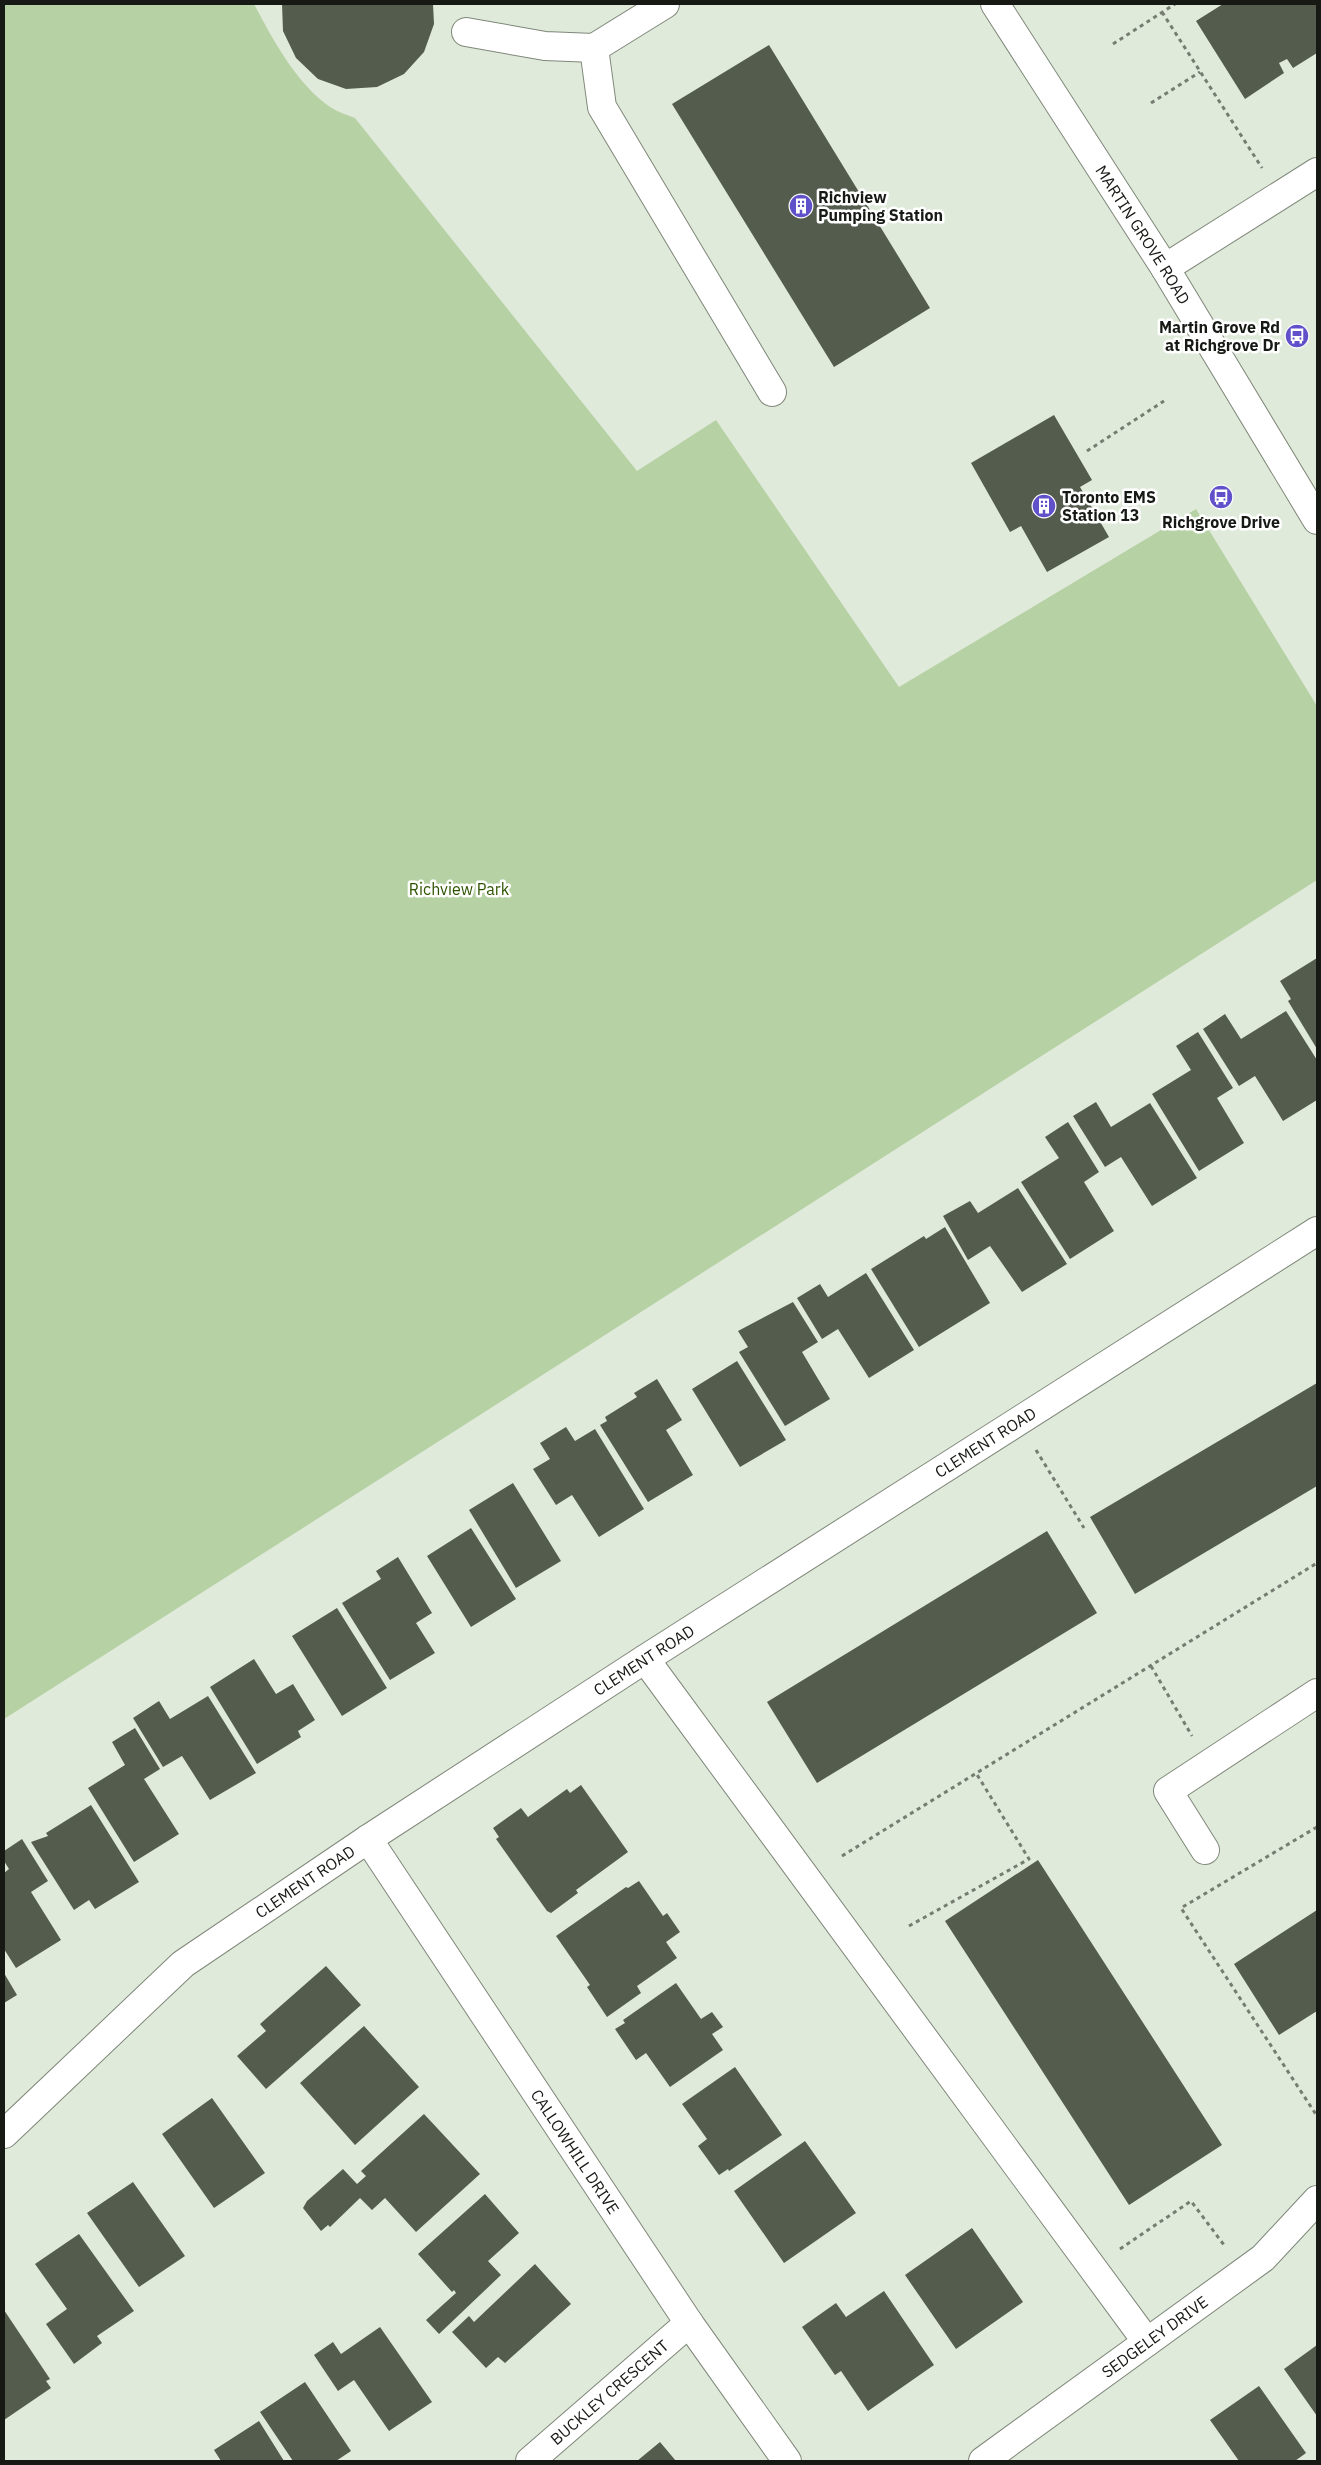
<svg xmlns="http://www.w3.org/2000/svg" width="1321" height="2465" font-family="'IBM Plex Sans',sans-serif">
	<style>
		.green { fill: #b6d1a4 }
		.building { fill: #545c4e }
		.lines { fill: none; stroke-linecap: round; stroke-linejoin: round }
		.minor-casing { stroke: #7e8779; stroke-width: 30 }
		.major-casing { stroke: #7e8779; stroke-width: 30 }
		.path { stroke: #767c72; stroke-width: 3; stroke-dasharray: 4 4; stroke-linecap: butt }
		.minor { stroke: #fff; stroke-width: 28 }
		.major { stroke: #fff; stroke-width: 28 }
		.labels { text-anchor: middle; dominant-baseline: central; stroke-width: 5; stroke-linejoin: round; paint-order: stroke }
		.poi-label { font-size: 16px; font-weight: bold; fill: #161914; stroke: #fff; text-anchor: start }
		.street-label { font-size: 16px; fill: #161914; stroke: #fff }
		.park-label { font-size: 16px; fill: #2f5401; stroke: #fff }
	</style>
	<rect width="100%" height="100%" fill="#e0eada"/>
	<path class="green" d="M 4,4 L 254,4 C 273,40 296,83 330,107 C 338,112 347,115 355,118 L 637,471 L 716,420 L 899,687 L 1196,509 L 1317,706 L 1317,880 L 4,1719 Z"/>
	<path class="building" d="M 282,4 L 433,4 L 434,24 L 424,52 L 404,74 L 377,87 L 346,89 L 318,79 L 296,58 L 283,31 Z
		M 1223,4 L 1317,4 L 1317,53 L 1293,68 L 1287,59 L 1279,63 L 1284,73 L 1245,99 L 1196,21 Z
		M 769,45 L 930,308 L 834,367 L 672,104 Z
		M 1054,415 L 1092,480 L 1080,487 L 1109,537 L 1047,572 L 1021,526 L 1010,532 L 971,463 Z
		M 1317,958 L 1317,1049 L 1288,1001 L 1291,999 L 1280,981 Z
		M 1286,1011 L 1317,1060 L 1317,1100 L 1283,1121 L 1255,1076 L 1239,1086 L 1203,1029 L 1225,1014 L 1241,1039 Z
		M 1198,1032 L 1233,1088 L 1217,1098 L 1244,1143 L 1199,1171 L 1152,1094 L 1191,1070 L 1176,1046 Z
		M 1096,1102 L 1111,1127 L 1150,1103 L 1197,1178 L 1152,1206 L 1121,1157 L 1105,1167 L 1073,1116 Z
		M 1068,1122 L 1099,1172 L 1084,1182 L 1114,1231 L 1070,1259 L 1021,1182 L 1059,1158 L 1045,1137 Z
		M 1018,1188 L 1067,1264 L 1022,1292 L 990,1246 L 968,1260 L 943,1216 L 970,1201 L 978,1213 Z
		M 945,1227 L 990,1303 L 919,1347 L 871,1269 L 924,1236 L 926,1239 Z
		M 866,1273 L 914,1350 L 869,1378 L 838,1329 L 822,1339 L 797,1298 L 820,1284 L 828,1297 Z
		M 793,1302 L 818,1342 L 802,1352 L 830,1399 L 785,1426 L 739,1352 L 748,1347 L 738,1331 Z
		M 737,1361 L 786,1440 L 740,1467 L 692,1389 Z
		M 657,1379 L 682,1420 L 666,1430 L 693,1475 L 648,1502 L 600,1425 L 607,1421 L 605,1417 L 637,1397 L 634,1393 Z
		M 1317,1383 L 1317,1486 L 1135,1594 L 1090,1517 Z
		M 566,1427 L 575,1441 L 595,1429 L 644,1509 L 599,1537 L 572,1495 L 556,1505 L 533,1469 L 550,1459 L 540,1443 Z
		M 513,1483 L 561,1561 L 516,1588 L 469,1510 Z
		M 471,1528 L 516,1599 L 471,1627 L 427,1556 Z
		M 1047,1531 L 1097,1613 L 817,1783 L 767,1702 Z
		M 398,1557 L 432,1613 L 416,1623 L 435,1653 L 390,1680 L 342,1603 L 381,1579 L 376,1571 Z
		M 337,1608 L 387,1688 L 342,1716 L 292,1636 Z
		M 254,1659 L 276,1694 L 293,1684 L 315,1720 L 298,1731 L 301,1737 L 257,1764 L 210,1687 Z
		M 208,1696 L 256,1773 L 210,1800 L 182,1756 L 163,1767 L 133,1718 L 159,1701 L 170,1719 Z
		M 135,1728 L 160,1769 L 144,1779 L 179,1834 L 134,1862 L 88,1788 L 125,1765 L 112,1742 Z
		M 581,1785 L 628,1852 L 576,1890 L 578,1893 L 551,1913 L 547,1911 L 496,1839 L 499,1837 L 493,1828 L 521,1808 L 528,1817 L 567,1789 L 570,1793 Z
		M 91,1805 L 139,1882 L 95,1909 L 89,1900 L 74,1910 L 31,1842 L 48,1836 L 46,1833 Z
		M 22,1839 L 48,1881 L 31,1892 L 61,1940 L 16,1968 L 4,1949 L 4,1873 L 9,1869 L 4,1861 L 4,1851 Z
		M 1038,1860 L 1222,2145 L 1129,2205 L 945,1921 Z
		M 639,1881 L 663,1916 L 667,1913 L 680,1932 L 666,1942 L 677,1958 L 637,1986 L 641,1993 L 607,2017 L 587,1987 L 590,1985 L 556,1936 L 626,1887 L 628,1888 Z
		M 1317,1910 L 1317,2011 L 1279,2035 L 1234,1964 Z
		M 326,1966 L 361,2005 L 266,2089 L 237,2056 L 266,2031 L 260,2024 Z
		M 4,1973 L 17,1995 L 4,2003 Z
		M 676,1983 L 701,2019 L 712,2012 L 723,2027 L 712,2034 L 723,2050 L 670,2087 L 646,2053 L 636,2060 L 615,2029 L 625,2023 L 623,2020 Z
		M 364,2026 L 419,2087 L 355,2145 L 300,2083 Z
		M 735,2067 L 782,2135 L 729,2171 L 728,2169 L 719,2175 L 698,2146 L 707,2139 L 682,2104 Z
		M 212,2098 L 265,2173 L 214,2208 L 162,2134 Z
		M 424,2114 L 480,2174 L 416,2232 L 385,2198 L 372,2210 L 360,2198 L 330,2227 L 328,2225 L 321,2231 L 303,2208 L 307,2201 L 343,2169 L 357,2184 L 366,2176 L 361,2171 Z
		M 805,2141 L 856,2213 L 784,2263 L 734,2191 Z
		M 133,2182 L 185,2256 L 139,2287 L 87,2213 Z
		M 485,2194 L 519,2233 L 488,2261 L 501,2275 L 439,2334 L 426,2320 L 456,2293 L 454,2290 L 452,2292 L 418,2254 Z
		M 972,2228 L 1023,2302 L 956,2349 L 905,2275 Z
		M 79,2234 L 134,2311 L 97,2336 L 102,2343 L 74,2364 L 46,2324 L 67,2309 L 35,2264 Z
		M 535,2264 L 571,2304 L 505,2363 L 498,2357 L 486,2368 L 452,2332 L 469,2316 L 474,2322 Z
		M 884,2291 L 934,2365 L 868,2411 L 841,2371 L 835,2375 L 802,2327 L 836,2303 L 846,2317 Z
		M 4,2310 L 50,2379 L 46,2381 L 51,2388 L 4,2420 Z
		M 380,2327 L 432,2402 L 389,2431 L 354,2380 L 338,2391 L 314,2355 L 333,2342 L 341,2354 Z
		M 1317,2345 L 1317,2416 L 1284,2369 Z
		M 305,2382 L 351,2451 L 336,2461 L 293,2461 L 260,2412 Z
		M 1259,2386 L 1306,2453 L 1295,2461 L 1239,2461 L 1210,2420 Z
		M 259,2421 L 284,2461 L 221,2461 L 214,2450 Z
		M 660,2442 L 676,2461 L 637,2461 Z"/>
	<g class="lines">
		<g class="minor-casing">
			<g id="minor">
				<path d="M 665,4 L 594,48 L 602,107 L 772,392"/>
				<path d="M 466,32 L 545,46 L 594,48"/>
				<path d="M 1165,268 L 1317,172"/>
				<path d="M 645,1659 L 1147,2342"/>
				<path id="s1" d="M 368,1839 L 689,2323 L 787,2461"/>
				<path d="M 1205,1850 L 1168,1791 L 1317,1693"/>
				<path id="s2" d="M 4,2134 L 183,1964 L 368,1839 L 645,1659 L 1317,1231"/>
				<path id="s3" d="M 530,2461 L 689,2323"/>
				<path id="s4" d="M 983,2461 L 1263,2258 L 1317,2200"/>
			</g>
		</g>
		<g class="major-casing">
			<g id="major">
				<path id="s5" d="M 995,4 L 1165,268 L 1317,520"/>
			</g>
		</g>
		<path class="path" d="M 1162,12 L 1262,168
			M 1113,44 L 1175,4
			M 1151,103 L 1200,72
			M 1087,451 L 1164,401
			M 1036,1450 L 1084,1528
			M 1151,1666 L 1192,1736
			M 1317,1827 L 1181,1908 L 1317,2116
			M 842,1856 L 1317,1563
			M 909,1926 L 1029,1859 L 976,1773
			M 1120,2249 L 1191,2201 L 1224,2245"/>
		<use href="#minor" class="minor"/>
		<use href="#major" class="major"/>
	</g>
	<defs>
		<g id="building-disc" transform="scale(1.25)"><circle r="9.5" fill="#6050c9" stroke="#fff"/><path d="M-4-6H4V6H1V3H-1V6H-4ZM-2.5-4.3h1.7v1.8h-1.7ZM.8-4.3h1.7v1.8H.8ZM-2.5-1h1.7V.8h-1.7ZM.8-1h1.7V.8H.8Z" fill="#fff"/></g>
		<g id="bus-disc" transform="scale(1.25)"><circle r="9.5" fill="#6050c9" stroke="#fff"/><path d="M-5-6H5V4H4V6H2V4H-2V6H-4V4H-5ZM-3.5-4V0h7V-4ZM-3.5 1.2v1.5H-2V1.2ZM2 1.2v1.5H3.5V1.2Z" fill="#fff"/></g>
	</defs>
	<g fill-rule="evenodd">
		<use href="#building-disc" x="801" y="206"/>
		<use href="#bus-disc" x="1297" y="336"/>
		<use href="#bus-disc" x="1221" y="497"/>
		<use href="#building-disc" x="1044" y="506"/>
	</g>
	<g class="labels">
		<g class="poi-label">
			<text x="818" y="197">Richview<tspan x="818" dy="18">Pumping Station</tspan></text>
			<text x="1280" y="327" text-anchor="end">Martin Grove Rd<tspan x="1280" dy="18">at Richgrove Dr</tspan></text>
			<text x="1062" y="497">Toronto EMS<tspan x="1062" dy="18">Station 13</tspan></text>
			<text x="1221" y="522" text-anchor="middle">Richgrove Drive</text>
		</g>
		<g class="street-label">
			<text stroke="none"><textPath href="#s5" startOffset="274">MARTIN GROVE ROAD</textPath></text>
			<text stroke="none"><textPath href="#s2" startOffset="1204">CLEMENT ROAD</textPath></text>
			<text stroke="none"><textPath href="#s2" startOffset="799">CLEMENT ROAD</textPath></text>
			<text stroke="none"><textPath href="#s2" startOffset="394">CLEMENT ROAD</textPath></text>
			<text stroke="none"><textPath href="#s1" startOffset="375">CALLOWHILL DRIVE</textPath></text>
			<text stroke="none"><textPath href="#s4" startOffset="212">SEDGELEY DRIVE</textPath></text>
			<text stroke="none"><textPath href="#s3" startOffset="105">BUCKLEY CRESCENT</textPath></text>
		</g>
		<g class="park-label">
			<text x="459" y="889">Richview Park</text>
		</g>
	</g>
	<rect width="1321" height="2465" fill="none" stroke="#161914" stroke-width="10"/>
</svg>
